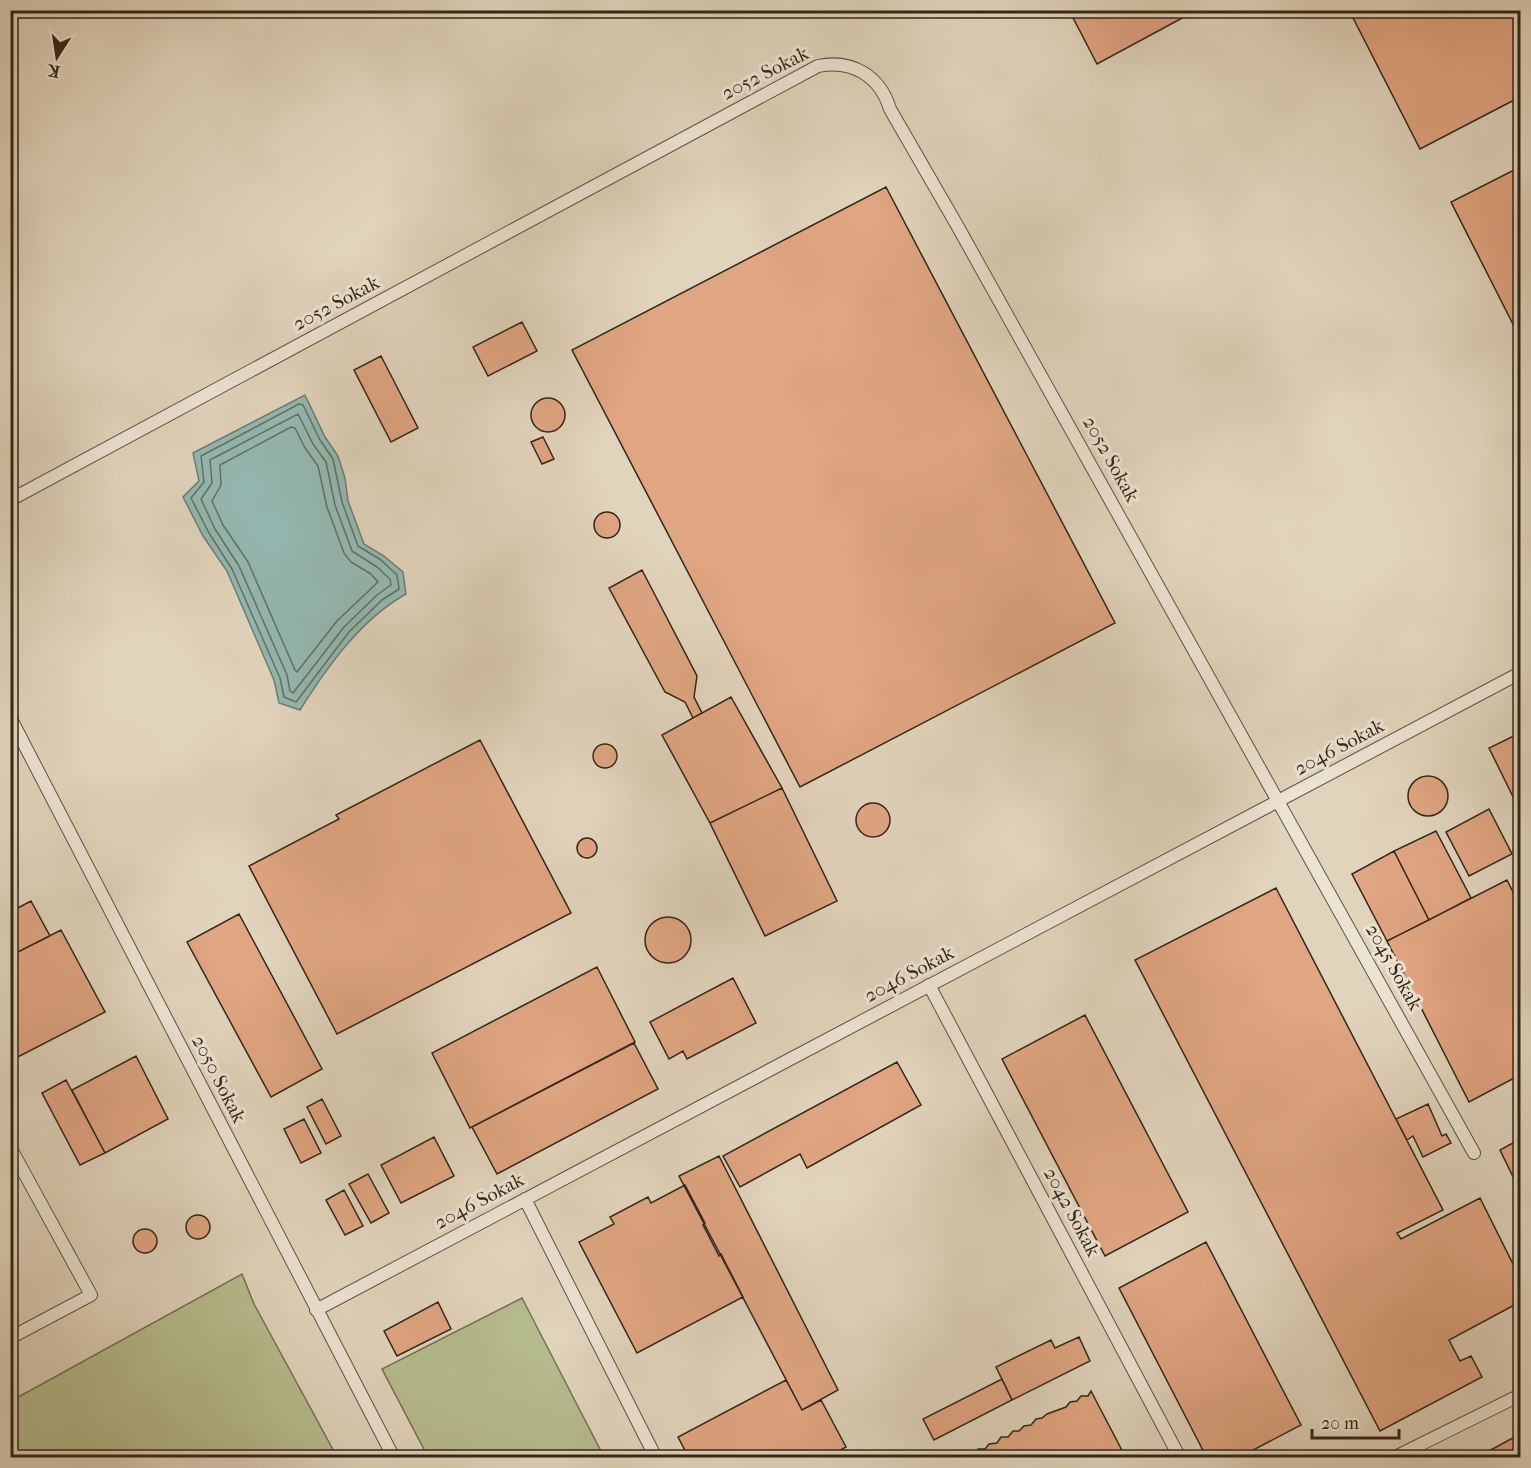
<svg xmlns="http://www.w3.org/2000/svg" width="1531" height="1468" font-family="'IM FELL French Canon',serif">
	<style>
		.green { fill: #b6bc8e; stroke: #747153; stroke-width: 1.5 }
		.water { fill: #94b8b1; stroke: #6d7e74; stroke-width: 1.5 }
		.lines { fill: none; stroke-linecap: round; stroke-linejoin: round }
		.shore { stroke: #636f64; stroke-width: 1.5 }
		.building { fill: #e0a582; stroke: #322618; stroke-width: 1.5 }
		.lane-casing { stroke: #5e5241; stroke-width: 14 }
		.lane { stroke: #ece3d3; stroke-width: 12 }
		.labels { text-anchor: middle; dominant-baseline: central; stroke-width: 6; stroke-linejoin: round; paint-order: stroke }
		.street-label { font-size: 20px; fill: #322618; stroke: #ece3d3 }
	</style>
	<rect width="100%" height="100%" fill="#e1d4bc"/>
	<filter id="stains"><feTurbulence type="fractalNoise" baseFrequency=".00333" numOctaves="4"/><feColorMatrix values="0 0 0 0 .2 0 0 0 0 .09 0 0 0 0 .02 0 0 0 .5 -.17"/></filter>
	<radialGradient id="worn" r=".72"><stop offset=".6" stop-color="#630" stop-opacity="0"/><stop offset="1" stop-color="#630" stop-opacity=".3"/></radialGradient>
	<path class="green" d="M 242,1274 L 254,1304 L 337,1457 L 11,1457 L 11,1401 Z
		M 522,1298 L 604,1457 L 428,1457 L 382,1369 Z"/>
	<path class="water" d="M 305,395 L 325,437 L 338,456 L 345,478 L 348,501 L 364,544 L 384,556 L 403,572 L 406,594 C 361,619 327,667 300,710 L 279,703 L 274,680 L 227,571 L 203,536 L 183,497 L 199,481 L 193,453 Z"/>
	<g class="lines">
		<path class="shore" d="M 299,404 L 303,405 L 320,440 L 333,459 L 342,502 L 358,546 L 381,560 L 397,575 L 399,589 L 382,600 L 349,632 L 296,702 L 284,697 L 280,678 L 232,569 L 209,533 L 191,498 L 204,482 L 201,456 Z
			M 298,414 L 313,444 L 326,462 L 335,505 L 352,551 L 377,567 L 390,579 L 391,585 L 377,595 L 344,627 L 293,693 L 290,691 L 287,675 L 239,566 L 215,529 L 201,499 L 212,483 L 210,460 Z
			M 291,427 L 295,428 L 305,448 L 318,466 L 327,507 L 344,553 L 351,562 L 371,574 L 378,582 L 337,621 L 297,672 L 295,670 L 248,562 L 223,525 L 212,501 L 221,485 L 220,465 Z"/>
	</g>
	<path class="building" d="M 1069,10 L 1197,10 L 1097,64 Z
		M 1349,10 L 1520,10 L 1520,97 L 1420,149 Z
		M 1520,167 L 1520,338 L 1451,202 Z
		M 886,187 L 1115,623 L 800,787 L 572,350 Z
		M 522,322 L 537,351 L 488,376 L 473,347 Z
		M 381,356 L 418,428 L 391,442 L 354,370 Z
		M531 415a17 17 0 1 1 34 0a17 17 0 1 1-34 0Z
		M 543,437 L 554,459 L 542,464 L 531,442 Z
		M594 525a13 13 0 1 1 26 0a13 13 0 1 1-26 0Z
		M 642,570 L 697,676 L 694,697 L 702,713 L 693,718 L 685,702 L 665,692 L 609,588 Z
		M 731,697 L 782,788 L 710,823 L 662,735 Z
		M 1520,733 L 1520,811 L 1489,748 Z
		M 480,740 L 571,913 L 337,1034 L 249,866 L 339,819 L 336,815 Z
		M593 756a12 12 0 1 1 24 0a12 12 0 1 1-24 0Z
		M1408 796a20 20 0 1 1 40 0a20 20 0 1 1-40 0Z
		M 782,788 L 837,901 L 765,936 L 710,823 Z
		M856 820a17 17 0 1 1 34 0a17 17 0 1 1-34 0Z
		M 1489,809 L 1512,854 L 1469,876 L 1446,832 Z
		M 1436,831 L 1471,898 L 1429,920 L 1394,851 Z
		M577 848a10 10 0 1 1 20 0a10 10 0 1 1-20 0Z
		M 1394,851 L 1429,920 L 1387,941 L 1352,874 Z
		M 10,867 L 18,881 L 10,885 Z
		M 1507,880 L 1520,906 L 1520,1075 L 1469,1102 L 1387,941 Z
		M 1276,888 L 1443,1210 L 1397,1233 L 1401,1239 L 1480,1198 L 1520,1278 L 1520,1302 L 1449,1340 L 1460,1361 L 1471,1356 L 1482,1377 L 1380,1431 L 1135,960 Z
		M 31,901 L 50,936 L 10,956 L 10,912 Z
		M 239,914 L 322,1069 L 271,1097 L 187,942 Z
		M645 940a23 23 0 1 1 46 0a23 23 0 1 1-46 0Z
		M 61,930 L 105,1012 L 12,1060 L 10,956 Z
		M 597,967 L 635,1042 L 470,1128 L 432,1053 Z
		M 733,978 L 756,1023 L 687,1059 L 683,1051 L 669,1059 L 650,1022 Z
		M 1085,1015 L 1188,1212 L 1105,1256 L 1002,1059 Z
		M 634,1043 L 658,1089 L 497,1174 L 472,1127 Z
		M 136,1056 L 168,1119 L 105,1153 L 72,1090 Z
		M 897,1062 L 921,1105 L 807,1168 L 800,1154 L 740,1187 L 723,1156 Z
		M 66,1080 L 105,1153 L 80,1165 L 42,1093 Z
		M 322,1099 L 341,1136 L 326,1144 L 307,1107 Z
		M 1428,1104 L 1442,1136 L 1446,1134 L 1451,1143 L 1423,1157 L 1413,1136 L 1407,1140 L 1396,1119 Z
		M 304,1119 L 321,1153 L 301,1163 L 284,1129 Z
		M 434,1137 L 454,1176 L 401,1203 L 381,1165 Z
		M 1520,1139 L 1520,1191 L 1500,1150 Z
		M 719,1156 L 838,1390 L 802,1410 L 679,1176 Z
		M 368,1174 L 389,1213 L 371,1223 L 349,1184 Z
		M 685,1185 L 705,1223 L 703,1225 L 719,1256 L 721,1254 L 743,1297 L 637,1353 L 579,1242 L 614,1224 L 610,1217 L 648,1197 L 651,1203 Z
		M 344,1190 L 363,1226 L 345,1235 L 326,1200 Z
		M 10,1208 L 16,1219 L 10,1222 Z
		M186 1227a12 12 0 1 1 24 0a12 12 0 1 1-24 0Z
		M133 1241a12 12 0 1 1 24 0a12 12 0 1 1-24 0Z
		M 1206,1242 L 1301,1425 L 1238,1458 L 1207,1458 L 1119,1288 Z
		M 438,1302 L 451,1329 L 397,1356 L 384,1331 Z
		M 1079,1337 L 1090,1361 L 1012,1400 L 996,1367 L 1051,1340 L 1055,1348 Z
		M 1002,1379 L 1012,1400 L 934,1440 L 923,1419 Z
		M 786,1380 L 802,1410 L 821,1400 L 846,1447 L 826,1458 L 689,1458 L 678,1437 Z
		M 1091,1391 L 1126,1458 L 965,1458 L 974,1455 L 978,1449 L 985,1449 L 989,1444 L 997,1443 L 1001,1437 L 1008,1437 L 1013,1431 L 1019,1431 L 1024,1426 L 1031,1425 L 1036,1419 L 1042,1418 L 1047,1414 L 1066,1407 L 1070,1402 L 1077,1401 L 1081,1396 L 1088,1396 Z
		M 1520,1434 L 1520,1458 L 1476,1458 Z"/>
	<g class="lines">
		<g class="lane-casing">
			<path id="lane" d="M 10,500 L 818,66 C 852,59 880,76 890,109 L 958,227 L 1474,1153
				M 10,717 L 394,1458
				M 929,985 L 1180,1458
				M 10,1147 L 91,1295 L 10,1338
				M 525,1199 L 656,1458
				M 316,1310 L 1520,673
				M 1393,1458 L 1520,1395"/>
		</g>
		<use href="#lane" class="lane"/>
	</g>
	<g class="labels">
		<g class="street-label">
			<text transform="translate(765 73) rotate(-27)">2052 Sokak</text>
			<text transform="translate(336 303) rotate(-28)">2052 Sokak</text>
			<text transform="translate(1111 459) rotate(61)">2052 Sokak</text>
			<text transform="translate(1339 747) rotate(-28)">2046 Sokak</text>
			<text transform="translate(1394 967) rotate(61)">2045 Sokak</text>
			<text transform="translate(909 974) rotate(-28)">2046 Sokak</text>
			<text transform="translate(219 1079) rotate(63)">2050 Sokak</text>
			<text transform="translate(479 1201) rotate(-28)">2046 Sokak</text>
			<text transform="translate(1072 1212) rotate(62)">2042 Sokak</text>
		</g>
	</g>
	<rect width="1531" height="1468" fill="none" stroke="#e1d4bc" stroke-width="36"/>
	<rect x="12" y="12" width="1507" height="1444" fill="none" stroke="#322618" stroke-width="3"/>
	<rect x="18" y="18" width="1495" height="1432" fill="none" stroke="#322618" stroke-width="1.5"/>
	<g transform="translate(57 57) rotate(192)" stroke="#ece3d3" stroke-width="4.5" paint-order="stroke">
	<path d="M0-4.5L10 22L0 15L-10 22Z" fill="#322618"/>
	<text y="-9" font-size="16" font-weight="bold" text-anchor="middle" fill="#322618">K</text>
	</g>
	<path d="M1312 1429v9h87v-9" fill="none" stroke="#322618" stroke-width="3"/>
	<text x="1321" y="1429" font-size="18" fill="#322618" stroke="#ece3d3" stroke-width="4.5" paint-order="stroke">20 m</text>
	<rect width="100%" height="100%" filter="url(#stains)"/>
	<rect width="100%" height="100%" fill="url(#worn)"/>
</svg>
